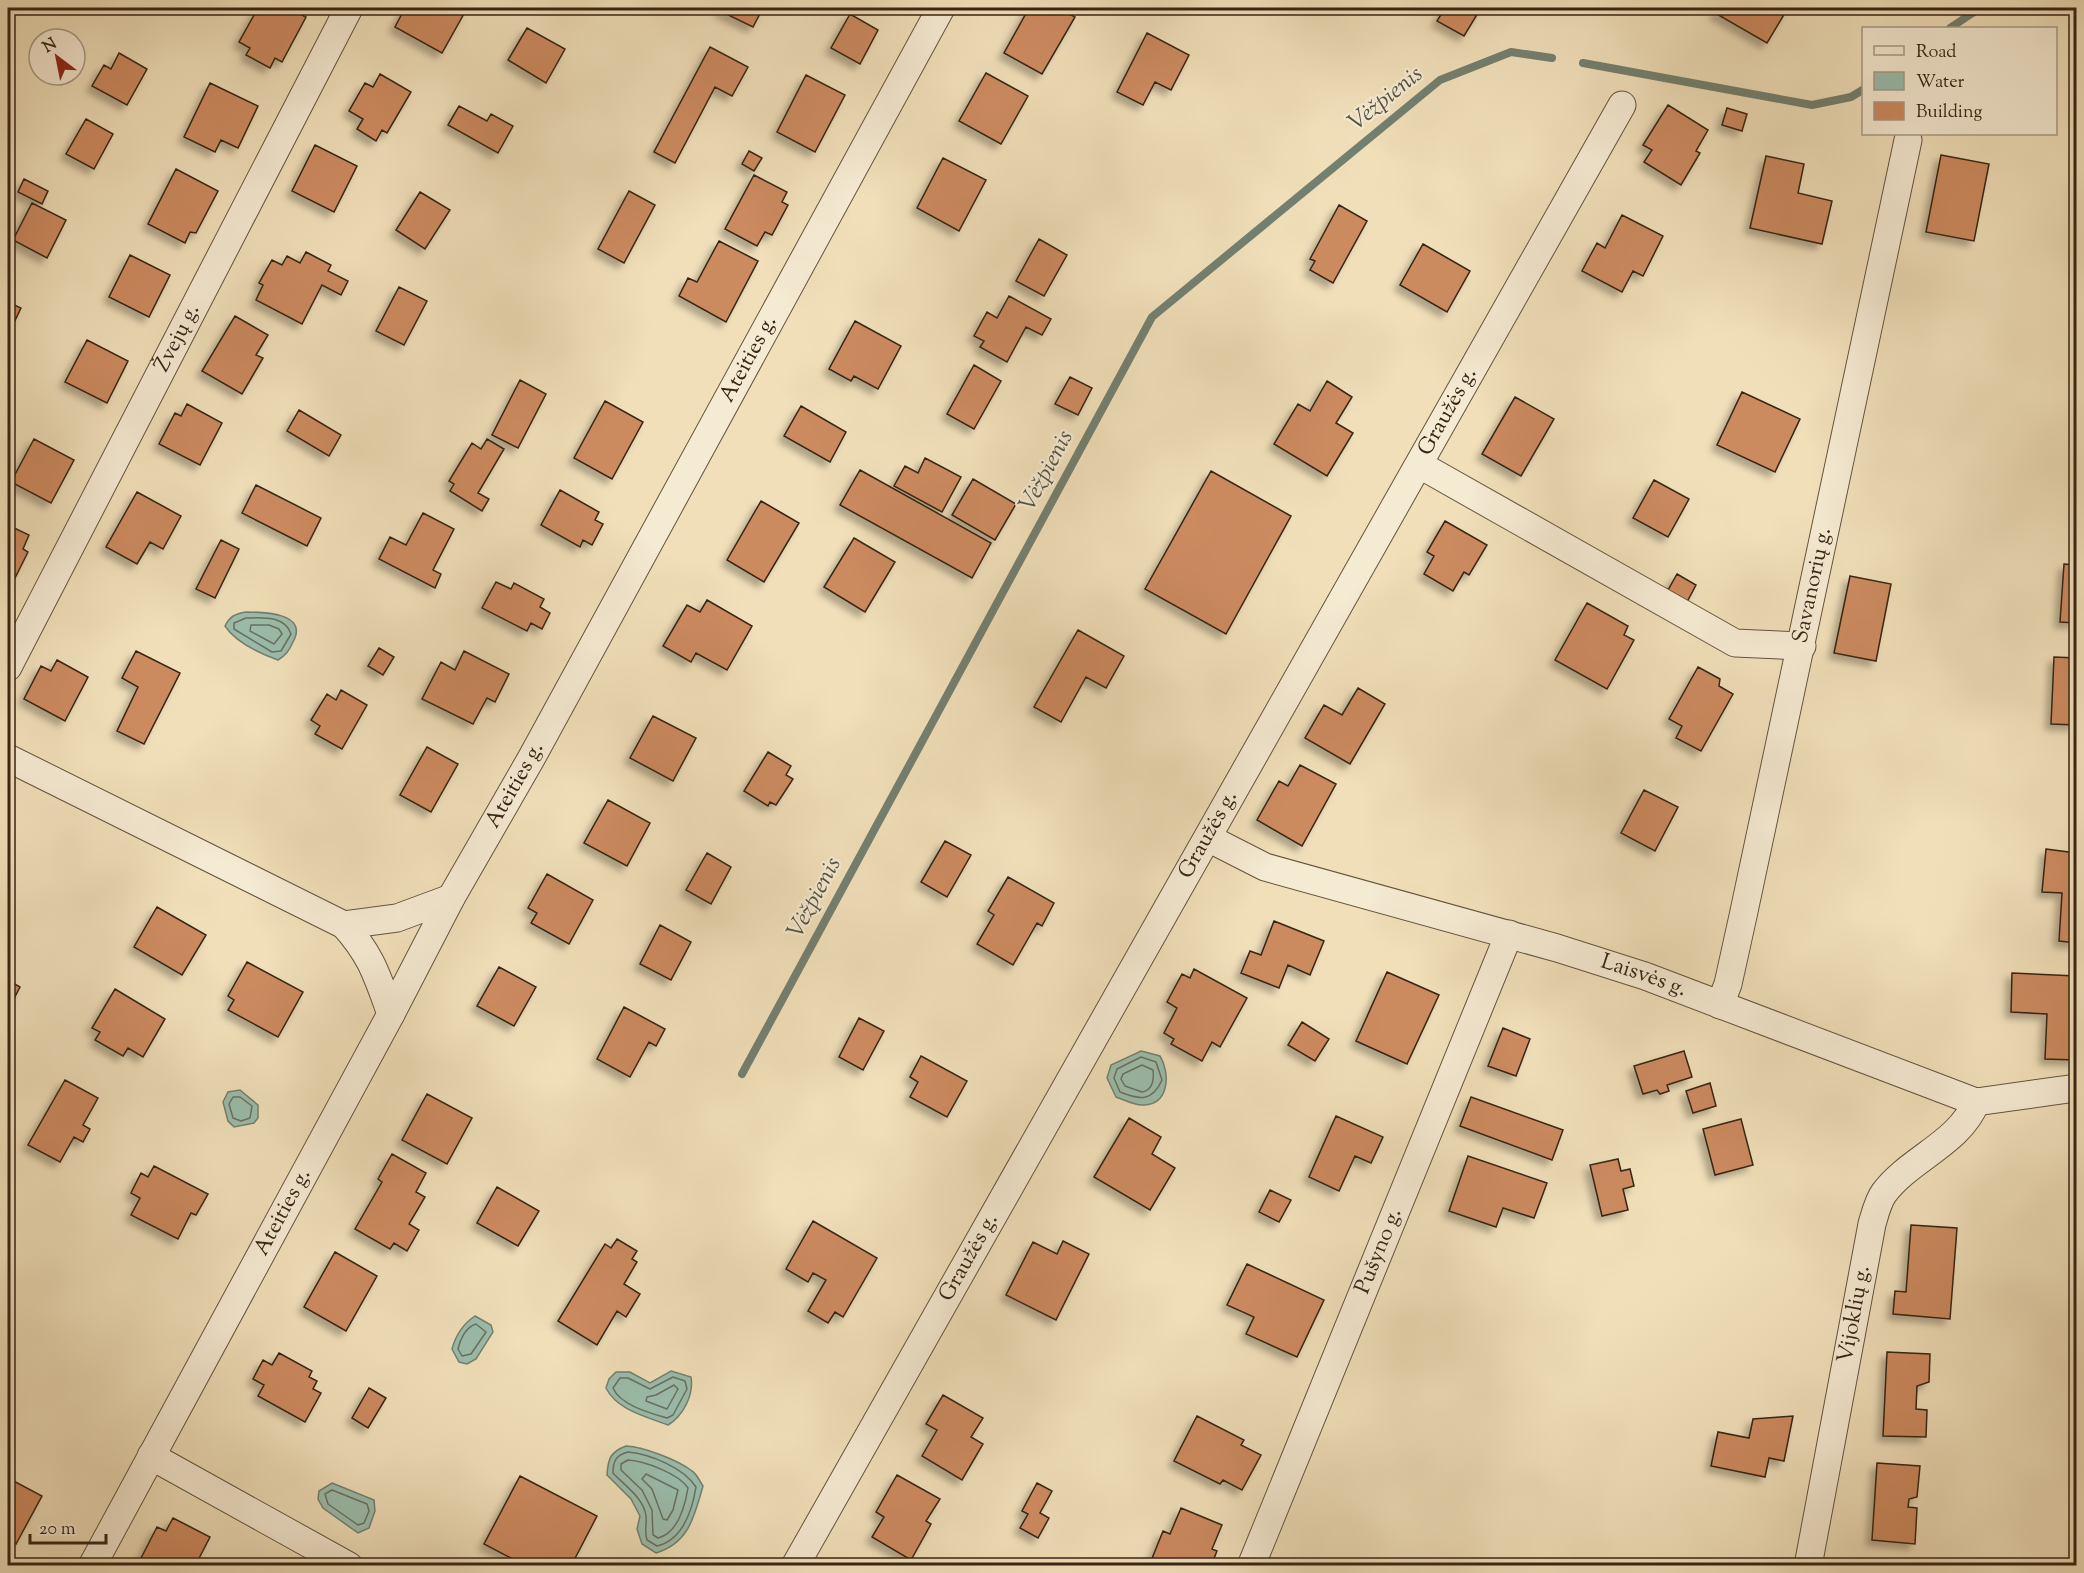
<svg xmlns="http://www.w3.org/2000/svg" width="2084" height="1573" font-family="'Sorts Mill Goudy',serif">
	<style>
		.water { fill: #9bbdac; stroke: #738070; stroke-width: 1.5 }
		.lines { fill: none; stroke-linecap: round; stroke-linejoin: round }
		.shore { stroke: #687160; stroke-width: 1.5 }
		.stream { stroke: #738070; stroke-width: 8 }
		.building { fill: #cc8a5f; stroke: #362515; stroke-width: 1.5; filter: url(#shadow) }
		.minor-casing { stroke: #64543e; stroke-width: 29 }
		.minor { stroke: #f5ead2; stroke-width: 27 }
		.labels { text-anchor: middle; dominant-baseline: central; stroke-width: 4.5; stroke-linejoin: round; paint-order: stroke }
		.street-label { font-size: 22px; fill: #362515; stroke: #f5ead2 }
		.water-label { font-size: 24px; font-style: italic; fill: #545342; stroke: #f5ead2 }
	</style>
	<defs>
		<filter id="shadow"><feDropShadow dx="-5.5" dy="5.5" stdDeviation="3" flood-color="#0004"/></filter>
	</defs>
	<rect width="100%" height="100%" fill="#f0dfb9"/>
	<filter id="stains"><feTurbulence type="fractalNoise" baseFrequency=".00333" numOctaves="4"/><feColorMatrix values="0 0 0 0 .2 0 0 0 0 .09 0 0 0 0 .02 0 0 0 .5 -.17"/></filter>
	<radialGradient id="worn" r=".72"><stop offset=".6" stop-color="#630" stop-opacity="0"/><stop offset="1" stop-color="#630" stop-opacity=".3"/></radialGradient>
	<path class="water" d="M 246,612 C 264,612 309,613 293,642 C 289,651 286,655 278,660 C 259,653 236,643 225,626 C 230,616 235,614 246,612 Z
		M 1141,1051 L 1160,1056 C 1170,1072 1170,1104 1144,1105 C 1135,1106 1125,1100 1116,1097 L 1107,1078 L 1111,1065 Z
		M 240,1090 L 258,1105 L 258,1118 L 254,1123 L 234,1127 L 228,1121 L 223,1102 L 228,1092 Z
		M 475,1316 L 491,1325 L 493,1332 L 476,1359 L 467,1364 L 459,1362 L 452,1349 C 456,1334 463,1324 475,1316 Z
		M 671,1371 L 691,1377 C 694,1395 683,1416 668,1425 C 645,1416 617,1410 606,1388 L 609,1379 L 616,1372 L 630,1372 L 650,1383 Z
		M 626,1446 C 644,1447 678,1460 692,1471 C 697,1474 700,1482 703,1486 C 694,1517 689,1543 656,1553 L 642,1544 L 637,1529 L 640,1516 L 631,1499 L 607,1475 C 608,1459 610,1452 626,1446 Z
		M 332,1483 L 374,1500 L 375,1511 L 369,1528 L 358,1533 L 323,1508 L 318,1499 L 319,1491 Z"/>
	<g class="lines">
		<path class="shore" d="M 246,618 C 262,618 285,615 291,634 L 281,651 L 272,652 L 234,629 L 234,623 Z
			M 251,625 L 269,625 L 279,629 L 282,634 L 274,644 L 250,631 Z
			M 1141,1057 L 1156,1062 L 1162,1080 C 1152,1102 1140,1100 1120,1092 L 1114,1078 L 1117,1069 Z
			M 1142,1065 L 1153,1070 C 1154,1079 1153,1090 1142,1092 L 1125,1086 L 1121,1079 L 1123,1074 Z
			M 233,1097 L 240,1097 L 252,1106 L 250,1118 L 241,1121 L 233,1118 L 229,1104 Z
			M 476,1324 L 486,1332 L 471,1354 L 462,1356 L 458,1349 C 460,1339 466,1327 476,1324 Z
			M 673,1377 L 685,1381 L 687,1389 L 673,1415 L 667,1418 C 650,1413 620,1405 613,1388 L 620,1378 L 628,1378 L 650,1389 Z
			M 674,1385 L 678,1389 L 667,1409 L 646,1401 L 647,1397 L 656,1395 Z
			M 628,1452 C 650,1454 684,1468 696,1487 C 692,1511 683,1540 657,1546 L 647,1540 C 644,1530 647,1525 646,1516 C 644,1498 624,1485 613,1473 C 613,1461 616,1455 628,1452 Z
			M 628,1460 C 645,1461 679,1474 688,1488 C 685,1506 678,1533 658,1538 L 653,1535 L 652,1510 L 642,1490 L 621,1470 L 621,1464 Z
			M 646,1474 L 678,1490 L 673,1510 L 667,1520 L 663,1519 L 652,1489 L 642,1479 Z
			M 332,1490 L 367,1504 L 369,1511 L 364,1523 L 358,1525 L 328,1504 L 325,1494 Z"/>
		<path class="stream" d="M 1950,28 L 1980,8
			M 1583,63 L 1812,105 L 1851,97 L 1864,89
			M 742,1074 L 1152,317 L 1440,80 L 1511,52 L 1552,58"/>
	</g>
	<path class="building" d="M 258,8 L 288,8 L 306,17 L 282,62 L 275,58 L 270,68 L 246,55 L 250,48 L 239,42 Z
		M 405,8 L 462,8 L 466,10 L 442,53 L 395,27 Z
		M 722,8 L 763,8 L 753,27 L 720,11 Z
		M 1029,8 L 1058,8 L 1075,17 L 1042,74 L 1004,53 Z
		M 1445,8 L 1481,8 L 1464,36 L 1437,21 Z
		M 1719,8 L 1788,8 L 1767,43 L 1715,13 Z
		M 850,14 L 878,30 L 860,64 L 831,48 Z
		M 527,28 L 565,49 L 546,83 L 508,60 Z
		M 1147,33 L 1189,55 L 1171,90 L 1155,82 L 1143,105 L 1117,92 Z
		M 710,47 L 748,67 L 732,96 L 715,87 L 675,163 L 654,152 Z
		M 119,53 L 147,69 L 127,105 L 92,86 L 104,65 L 111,69 Z
		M 986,73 L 1028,96 L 1001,144 L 959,121 Z
		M 380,74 L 411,92 L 387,133 L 382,130 L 376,141 L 357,129 L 363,119 L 349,111 L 365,83 L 373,87 Z
		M 806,75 L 845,95 L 815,152 L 777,132 Z
		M 210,83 L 258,106 L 238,148 L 221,140 L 215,152 L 184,137 Z
		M 1668,105 L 1708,130 L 1696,151 L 1700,153 L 1681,185 L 1644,162 L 1652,150 L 1643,145 Z
		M 459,106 L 487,121 L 491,114 L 513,126 L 498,153 L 448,125 Z
		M 1727,108 L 1747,114 L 1742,131 L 1722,125 Z
		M 86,119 L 113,134 L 94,169 L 66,154 Z
		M 315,145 L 357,166 L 334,212 L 292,191 Z
		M 749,151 L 762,158 L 754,171 L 742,164 Z
		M 1941,155 L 1989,164 L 1974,241 L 1926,232 Z
		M 1766,156 L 1804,164 L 1798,193 L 1832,201 L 1822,244 L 1750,228 Z
		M 943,158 L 986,180 L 959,231 L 917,208 Z
		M 176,169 L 218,191 L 196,233 L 190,232 L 185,243 L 148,224 Z
		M 754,175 L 787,192 L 782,202 L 788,205 L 772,235 L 765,232 L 757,246 L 725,229 Z
		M 24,179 L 48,191 L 42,204 L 18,192 Z
		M 629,191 L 655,205 L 624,263 L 598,249 Z
		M 420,192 L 450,210 L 425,249 L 396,230 Z
		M 32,203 L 66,220 L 47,258 L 13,240 Z
		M 1339,205 L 1367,221 L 1333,283 L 1310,270 L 1315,261 L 1310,259 Z
		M 1622,215 L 1663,236 L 1643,276 L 1633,271 L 1622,292 L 1582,271 L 1597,243 L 1605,248 Z
		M 1039,239 L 1067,255 L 1044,296 L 1016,281 Z
		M 719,241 L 758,261 L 726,322 L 679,296 L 688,278 L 697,282 Z
		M 1423,244 L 1470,271 L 1447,312 L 1400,285 Z
		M 306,252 L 331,265 L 328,271 L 348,281 L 341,295 L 322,285 L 302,324 L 256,300 L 263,285 L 259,283 L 272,260 L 282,265 L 287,256 L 300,263 Z
		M 130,255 L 170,275 L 149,317 L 109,297 Z
		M 399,287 L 427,301 L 404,345 L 376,331 Z
		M 1009,296 L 1051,319 L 1042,335 L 1026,327 L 1007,362 L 980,347 L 984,341 L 974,336 L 987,312 L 997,318 Z
		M 8,302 L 21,308 L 8,335 Z
		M 235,316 L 268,335 L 256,355 L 263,358 L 242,394 L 202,371 Z
		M 855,321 L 901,346 L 878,389 L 854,376 L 851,381 L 829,369 Z
		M 87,340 L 128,361 L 107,403 L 65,382 Z
		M 974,365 L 1001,381 L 974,429 L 947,414 Z
		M 1070,377 L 1092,388 L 1078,415 L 1055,404 Z
		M 520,380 L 546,394 L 518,448 L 492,435 Z
		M 1327,381 L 1352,397 L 1336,423 L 1353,433 L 1327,476 L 1274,444 L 1298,404 L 1310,411 Z
		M 1742,392 L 1800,419 L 1775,472 L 1717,445 Z
		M 1515,397 L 1554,419 L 1521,476 L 1482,454 Z
		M 605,401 L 643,422 L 612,479 L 574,458 Z
		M 187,404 L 222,423 L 200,465 L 159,444 L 175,413 L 181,416 Z
		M 801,406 L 846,432 L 830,462 L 784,436 Z
		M 299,410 L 341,435 L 329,456 L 287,431 Z
		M 34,439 L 74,460 L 51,503 L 11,482 Z
		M 487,439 L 504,449 L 478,493 L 489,499 L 482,511 L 450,491 L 454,484 L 449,481 L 472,443 L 481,449 Z
		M 925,458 L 961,477 L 942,512 L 894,486 L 905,466 L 918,473 Z
		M 860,470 L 991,543 L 972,578 L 840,505 Z
		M 1211,471 L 1291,516 L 1226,634 L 1145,589 Z
		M 973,479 L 1016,504 L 995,540 L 952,515 Z
		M 1654,480 L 1689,499 L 1668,537 L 1633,518 Z
		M 256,485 L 321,518 L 307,546 L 242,513 Z
		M 560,490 L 599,512 L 595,520 L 603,524 L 592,545 L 583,540 L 580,547 L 541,525 Z
		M 137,492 L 181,516 L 163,549 L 150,542 L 137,564 L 106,547 Z
		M 761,501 L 799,523 L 764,582 L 727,560 Z
		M 423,513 L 454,529 L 433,570 L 441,574 L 435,588 L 379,559 L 390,537 L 406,545 Z
		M 1445,521 L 1487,545 L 1469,575 L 1464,572 L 1453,591 L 1424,574 L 1434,556 L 1427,552 Z
		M 8,525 L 29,535 L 23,549 L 28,552 L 15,578 L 8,574 Z
		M 854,538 L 895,562 L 865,612 L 824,587 Z
		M 221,540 L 239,549 L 215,598 L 196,589 Z
		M 2064,564 L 2076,565 L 2076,623 L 2060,622 Z
		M 1677,574 L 1696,585 L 1687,602 L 1667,592 Z
		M 1850,576 L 1891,584 L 1876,661 L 1834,653 Z
		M 496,582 L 511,589 L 514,583 L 544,599 L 540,607 L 550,613 L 542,629 L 531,623 L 527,631 L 482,608 Z
		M 707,600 L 752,626 L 727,670 L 696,653 L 691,662 L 663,646 L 687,605 L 700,612 Z
		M 1587,603 L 1628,626 L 1624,635 L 1634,640 L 1607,689 L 1555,660 Z
		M 1078,630 L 1124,656 L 1106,688 L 1086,677 L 1061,722 L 1034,707 Z
		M 379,648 L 394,657 L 383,675 L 368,666 Z
		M 136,651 L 180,673 L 144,744 L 117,731 L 138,687 L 122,678 Z
		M 464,651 L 509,674 L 495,702 L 487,698 L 473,724 L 422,699 L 441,662 L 455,670 Z
		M 2054,657 L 2076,658 L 2076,725 L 2051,724 Z
		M 57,660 L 88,677 L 65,721 L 24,699 L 41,666 L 51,671 Z
		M 1698,667 L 1720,679 L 1719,686 L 1733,694 L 1701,751 L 1676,738 L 1682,726 L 1669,719 Z
		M 1358,688 L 1385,704 L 1350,764 L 1305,738 L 1324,705 L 1342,715 Z
		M 341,690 L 367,705 L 342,749 L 315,734 L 320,726 L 311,720 L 327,694 L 336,700 Z
		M 653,716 L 696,738 L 673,781 L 630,758 Z
		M 427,747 L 458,764 L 431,812 L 400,795 Z
		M 768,752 L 791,766 L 786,775 L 793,779 L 776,805 L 770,802 L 768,806 L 744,791 Z
		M 1300,765 L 1336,784 L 1302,846 L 1257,820 L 1279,781 L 1288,786 Z
		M 1644,790 L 1678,807 L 1655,851 L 1621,833 Z
		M 608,800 L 650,823 L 627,866 L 584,843 Z
		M 945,841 L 971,855 L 947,897 L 921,882 Z
		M 2046,849 L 2076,853 L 2076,943 L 2059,941 L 2062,893 L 2042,892 Z
		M 707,853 L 731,867 L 711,904 L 686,890 Z
		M 547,874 L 593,900 L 569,944 L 531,923 L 537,913 L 528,908 Z
		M 1008,877 L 1054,903 L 1042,926 L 1037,923 L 1013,965 L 977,944 L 994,915 L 988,911 Z
		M 157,907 L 206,935 L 182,975 L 134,947 Z
		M 1274,921 L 1324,941 L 1310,975 L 1288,965 L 1279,988 L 1241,973 L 1250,951 L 1261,955 Z
		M 660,925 L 691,942 L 671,980 L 640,964 Z
		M 247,962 L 303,992 L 278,1037 L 228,1010 L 234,1000 L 228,996 Z
		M 499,967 L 536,987 L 514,1026 L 477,1006 Z
		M 1194,969 L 1247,998 L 1220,1047 L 1212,1042 L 1202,1061 L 1171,1044 L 1174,1039 L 1164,1033 L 1177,1008 L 1167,1002 L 1182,974 L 1190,978 Z
		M 1387,972 L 1439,995 L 1407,1064 L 1356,1041 Z
		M 2012,973 L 2076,976 L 2076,1060 L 2045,1059 L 2047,1014 L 2011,1012 Z
		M 8,980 L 20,987 L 8,1010 Z
		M 115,989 L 165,1019 L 143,1057 L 128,1048 L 123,1056 L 95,1040 L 100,1032 L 92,1028 Z
		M 624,1007 L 665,1029 L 656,1046 L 649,1042 L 630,1077 L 597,1059 Z
		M 859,1018 L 884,1031 L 863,1070 L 839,1057 Z
		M 1302,1022 L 1329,1039 L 1315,1061 L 1288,1045 Z
		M 1503,1028 L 1530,1039 L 1516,1076 L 1488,1066 Z
		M 1684,1051 L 1692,1077 L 1667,1085 L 1669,1091 L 1660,1094 L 1657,1090 L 1643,1094 L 1634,1066 Z
		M 921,1056 L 967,1081 L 947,1117 L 910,1097 L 918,1082 L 910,1077 Z
		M 65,1080 L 98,1098 L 83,1125 L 90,1129 L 83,1142 L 74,1137 L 60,1162 L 28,1145 Z
		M 1710,1083 L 1716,1106 L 1693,1113 L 1686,1091 Z
		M 427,1094 L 472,1118 L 447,1164 L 402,1140 Z
		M 1471,1097 L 1563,1130 L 1552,1160 L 1460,1126 Z
		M 1336,1116 L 1383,1137 L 1371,1163 L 1355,1156 L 1339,1191 L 1309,1177 Z
		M 1129,1118 L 1161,1137 L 1152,1154 L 1175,1168 L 1150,1210 L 1094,1177 Z
		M 1741,1119 L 1753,1165 L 1715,1175 L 1703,1129 Z
		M 392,1154 L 426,1173 L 416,1192 L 425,1197 L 409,1224 L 419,1230 L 407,1251 L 394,1243 L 390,1249 L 355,1229 L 382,1182 L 378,1179 Z
		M 1468,1156 L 1547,1183 L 1534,1218 L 1503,1208 L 1496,1227 L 1449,1211 Z
		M 1618,1159 L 1621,1171 L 1630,1169 L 1634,1186 L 1623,1189 L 1628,1210 L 1602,1216 L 1590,1165 Z
		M 154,1166 L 208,1194 L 196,1215 L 191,1213 L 178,1239 L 131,1215 L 140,1198 L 131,1193 L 141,1173 L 148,1177 Z
		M 497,1187 L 539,1211 L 518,1246 L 477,1223 Z
		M 1270,1190 L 1291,1200 L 1279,1222 L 1259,1212 Z
		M 813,1221 L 877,1258 L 843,1317 L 835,1312 L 828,1323 L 808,1311 L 826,1280 L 813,1273 L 808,1282 L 786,1269 Z
		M 1911,1225 L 1957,1228 L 1950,1319 L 1893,1314 L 1895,1291 L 1906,1292 Z
		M 617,1239 L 637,1251 L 632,1259 L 637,1262 L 624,1284 L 640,1294 L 626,1317 L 617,1311 L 597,1345 L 558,1321 L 605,1244 L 611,1248 Z
		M 1063,1241 L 1089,1254 L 1056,1320 L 1006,1295 L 1033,1242 L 1057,1254 Z
		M 335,1252 L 377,1276 L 346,1331 L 304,1307 Z
		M 1247,1264 L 1324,1300 L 1297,1357 L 1246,1334 L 1254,1317 L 1227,1305 Z
		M 1887,1352 L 1930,1354 L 1929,1382 L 1917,1386 L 1916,1409 L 1927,1410 L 1926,1437 L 1883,1436 Z
		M 279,1353 L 312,1371 L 309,1377 L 317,1381 L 313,1389 L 321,1393 L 305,1422 L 258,1396 L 264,1385 L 253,1379 L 263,1360 L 272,1365 Z
		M 369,1388 L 386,1398 L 368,1428 L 352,1418 Z
		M 943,1395 L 983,1418 L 971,1437 L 983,1444 L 962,1480 L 922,1456 L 937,1430 L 926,1424 Z
		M 1197,1416 L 1244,1440 L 1241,1445 L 1261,1455 L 1242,1490 L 1223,1480 L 1220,1484 L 1174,1461 Z
		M 1793,1416 L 1784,1461 L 1769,1458 L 1765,1477 L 1711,1466 L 1718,1432 L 1749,1438 L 1753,1419 Z
		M 1877,1463 L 1920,1466 L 1917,1497 L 1909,1499 L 1908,1507 L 1917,1508 L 1915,1544 L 1872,1540 Z
		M 897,1475 L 940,1499 L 926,1521 L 931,1524 L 911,1560 L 872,1537 L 884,1517 L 876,1512 Z
		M 520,1476 L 597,1516 L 571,1566 L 526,1566 L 484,1544 Z
		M 8,1478 L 42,1496 L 16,1544 L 8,1540 Z
		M 1037,1483 L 1052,1491 L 1040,1513 L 1049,1518 L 1038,1538 L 1020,1528 L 1028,1514 L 1022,1511 Z
		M 1181,1508 L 1222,1525 L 1212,1549 L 1217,1551 L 1211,1566 L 1149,1566 L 1163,1531 L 1170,1534 Z
		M 173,1518 L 210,1537 L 195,1566 L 172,1563 L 170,1566 L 137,1566 L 157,1527 L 166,1531 Z"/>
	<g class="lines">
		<g class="minor-casing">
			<g id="minor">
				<path d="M 1420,465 L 1735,643 L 1802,646"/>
				<path id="s1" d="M 8,667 L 349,8"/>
				<path d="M 8,758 L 344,925 C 372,956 377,976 391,1014"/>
				<path id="s2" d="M 1208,838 L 1265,867 L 1557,948 L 1645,976 L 1976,1102 L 2076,1088"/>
				<path d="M 344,925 L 397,918 L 451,898"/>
				<path id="s3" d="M 1720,1005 L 1728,984 L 1743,916 L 1908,140"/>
				<path d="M 151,1456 L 349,1566"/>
				<path id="s4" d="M 92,1566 L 391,1014 L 451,898 L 532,757 L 941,8"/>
				<path id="s5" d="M 795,1566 L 1622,105"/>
				<path id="s6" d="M 1251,1566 L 1509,934"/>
				<path id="s7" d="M 1808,1566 L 1872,1224 C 1875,1214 1878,1201 1884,1193 C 1909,1159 1960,1143 1976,1102"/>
			</g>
		</g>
		<use href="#minor" class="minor"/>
	</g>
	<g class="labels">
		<g class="street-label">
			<text stroke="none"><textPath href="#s1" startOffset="370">Žvejų g.</textPath></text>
			<text stroke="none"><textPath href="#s4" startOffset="1374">Ateities g.</textPath></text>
			<text stroke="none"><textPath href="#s5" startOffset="1326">Graužės g.</textPath></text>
			<text stroke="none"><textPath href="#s3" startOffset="430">Savanorių g.</textPath></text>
			<text stroke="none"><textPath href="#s4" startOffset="888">Ateities g.</textPath></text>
			<text stroke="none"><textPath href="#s5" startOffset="840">Graužės g.</textPath></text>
			<text stroke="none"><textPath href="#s2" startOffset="458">Laisvės g.</textPath></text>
			<text stroke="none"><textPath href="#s4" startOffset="402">Ateities g.</textPath></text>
			<text stroke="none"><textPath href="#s6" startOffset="340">Pušyno g.</textPath></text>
			<text stroke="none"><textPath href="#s5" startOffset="354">Graužės g.</textPath></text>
			<text stroke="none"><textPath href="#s7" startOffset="256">Vijoklių g.</textPath></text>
		</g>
		<g class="water-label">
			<text transform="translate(1386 99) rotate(-39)">Vėžpienis</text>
			<text transform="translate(1047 471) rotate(-62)">Vėžpienis</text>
			<text transform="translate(815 898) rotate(-62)">Vėžpienis</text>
		</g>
	</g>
	<rect width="2084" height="1573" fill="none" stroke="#f0dfb9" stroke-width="30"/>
	<rect x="9" y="9" width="2066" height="1555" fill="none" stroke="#362515" stroke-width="3"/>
	<rect x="15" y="15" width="2054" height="1543" fill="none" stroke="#362515" stroke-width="1.5"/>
	<rect x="1862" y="27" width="195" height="108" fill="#f5ead2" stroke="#a99b86" stroke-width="1.5"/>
	<rect x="1874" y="46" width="30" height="9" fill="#f5ead2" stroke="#a99b86" stroke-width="1.5"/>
	<text x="1916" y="57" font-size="18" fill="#362515">Road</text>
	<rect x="1874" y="72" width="30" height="18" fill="#9bbdac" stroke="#a99b86" stroke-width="1.5"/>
	<text x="1916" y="87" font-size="18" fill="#362515">Water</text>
	<rect x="1874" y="102" width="30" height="18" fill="#cc8a5f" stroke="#a99b86" stroke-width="1.5"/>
	<text x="1916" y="117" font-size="18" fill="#362515">Building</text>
	<g transform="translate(57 57) rotate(328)"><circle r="28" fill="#f5ead2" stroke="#a99b86" stroke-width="1.5"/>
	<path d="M0-4.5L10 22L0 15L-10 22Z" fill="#8f2418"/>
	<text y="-9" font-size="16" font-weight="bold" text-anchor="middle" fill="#362515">N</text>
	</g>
	<path d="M30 1534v9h76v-9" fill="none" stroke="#362515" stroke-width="3"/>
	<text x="39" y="1534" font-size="18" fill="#362515" stroke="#f5ead2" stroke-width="4.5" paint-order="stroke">20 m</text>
	<rect width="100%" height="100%" filter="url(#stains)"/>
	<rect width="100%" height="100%" fill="url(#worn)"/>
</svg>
